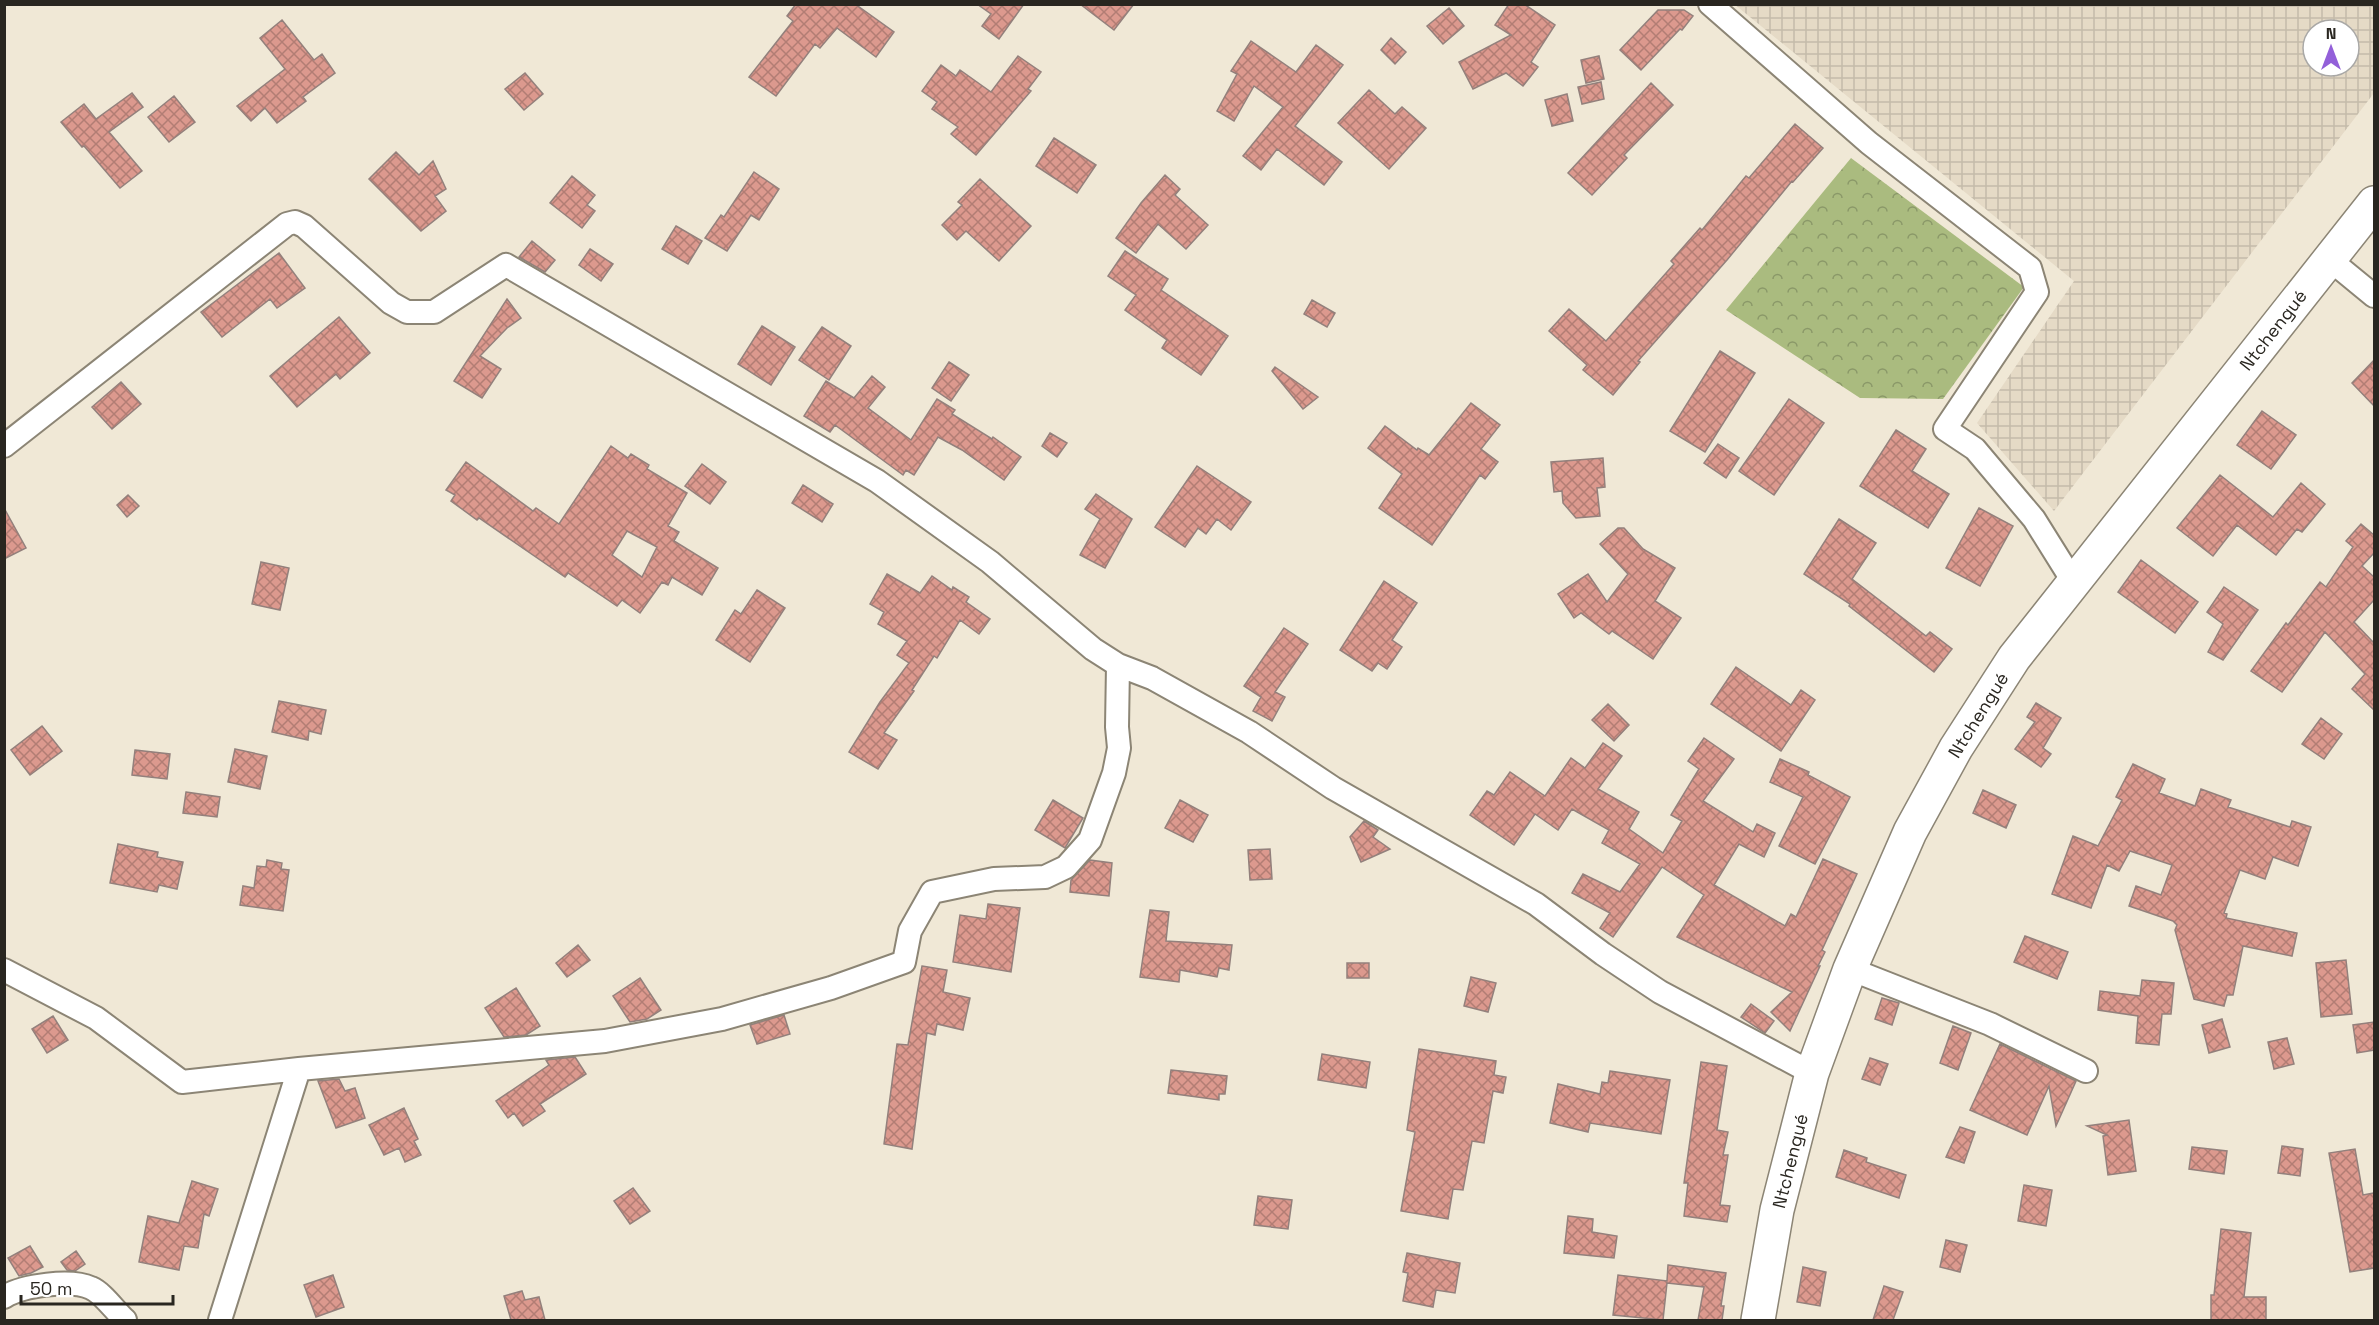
<svg xmlns="http://www.w3.org/2000/svg" width="2379" height="1325" font-family="'Space Grotesk',sans-serif">
	<style>
		.industrial { fill: url(#industrial-grid); fill-rule: evenodd }
		.forest { fill: url(#forest-crowns) }
		.building { fill: url(#building-cross-hatch); stroke: #93807c; stroke-width: 1.5; fill-rule: evenodd }
		.lines { fill: none; stroke-linecap: round; stroke-linejoin: round }
		.street-casing { stroke: #8c8575; stroke-width: 26 }
		.primary-casing { stroke: #8c8575; stroke-width: 36 }
		.street { stroke: #fff; stroke-width: 22 }
		.primary { stroke: #fff; stroke-width: 33 }
		.labels { text-anchor: middle; dominant-baseline: central; stroke-width: 5; stroke-linejoin: round; paint-order: stroke }
		.street-label { font-size: 18px; fill: #292620; stroke: #fff }
	</style>
	<defs>
		<pattern id="industrial-grid" width="8" height="8" patternUnits="userSpaceOnUse" patternTransform="scale(1.5)"><rect width="8" height="8" fill="#e5dac6"/><path d="M0 4h8M4 0v8" fill="none" stroke="#c4bbaa"/></pattern>
		<pattern id="forest-crowns" width="20" height="18" patternUnits="userSpaceOnUse" patternTransform="scale(1.5)"><rect width="20" height="18" fill="#aabb7f"/><path d="M2 6a3 3 0 1 1 6 0M12 15a3 3 0 1 1 6 0" fill="none" stroke="#8a9868"/></pattern>
		<pattern id="building-cross-hatch" width="8" height="8" patternUnits="userSpaceOnUse" patternTransform="scale(1.5)"><rect width="8" height="8" fill="#dc998e"/><path d="M0 0l8 8M0 8l8-8" fill="none" stroke="#b27d74"/></pattern>
	</defs>
	<rect width="100%" height="100%" fill="#f0e8d6"/>
	<path class="industrial" d="M 1734,4 L 2374,5 L 2374,93 L 2054,511 L 1977,423 L 2074,281 ZM 2313,30 L 2349,30 L 2349,66 L 2313,66 Z"/>
	<path class="forest" d="M 1851,158 L 2024,287 L 1943,399 L 1860,398 L 1726,310 Z"/>
	<path class="building" d="M 796,4 L 855,4 L 894,32 L 876,57 L 837,28 L 820,48 L 815,44 L 776,96 L 749,77 L 793,21 L 787,16 Z
		M 977,4 L 1024,4 L 999,39 L 982,26 L 991,14 Z
		M 1080,4 L 1134,4 L 1114,30 Z
		M 1509,4 L 1524,4 L 1555,25 L 1531,62 L 1538,67 L 1523,86 L 1506,73 L 1473,89 L 1459,62 L 1511,35 L 1495,25 Z
		M 1449,8 L 1464,26 L 1443,44 L 1427,26 Z
		M 1658,10 L 1684,10 L 1693,16 L 1682,30 L 1680,29 L 1641,70 L 1620,50 Z
		M 282,20 L 314,60 L 322,54 L 335,73 L 303,97 L 306,101 L 277,123 L 265,108 L 251,121 L 237,106 L 285,69 L 260,38 Z
		M 1391,38 L 1406,52 L 1395,64 L 1381,50 Z
		M 1251,41 L 1296,72 L 1316,45 L 1343,65 L 1295,126 L 1342,162 L 1324,185 L 1277,149 L 1261,170 L 1243,156 L 1283,107 L 1254,86 L 1234,121 L 1217,111 L 1237,74 L 1231,71 Z
		M 1018,56 L 1041,72 L 1028,89 L 1031,91 L 976,155 L 951,134 L 958,127 L 932,109 L 937,102 L 922,91 L 941,65 L 956,76 L 960,70 L 991,92 Z
		M 1599,56 L 1604,79 L 1586,83 L 1581,60 Z
		M 525,73 L 543,94 L 524,110 L 505,89 Z
		M 1601,82 L 1604,99 L 1582,104 L 1578,87 Z
		M 1651,83 L 1673,105 L 1624,155 L 1627,158 L 1592,195 L 1568,173 Z
		M 1369,90 L 1395,114 L 1402,107 L 1426,128 L 1389,169 L 1338,123 Z
		M 132,93 L 143,107 L 109,132 L 142,171 L 120,188 L 84,146 L 82,147 L 61,122 L 84,104 L 96,119 Z
		M 1567,94 L 1573,121 L 1552,126 L 1545,100 Z
		M 174,96 L 195,122 L 169,142 L 148,117 Z
		M 1795,124 L 1823,148 L 1793,182 L 1792,181 L 1727,260 L 1638,361 L 1640,362 L 1613,395 L 1583,370 L 1587,365 L 1549,331 L 1569,309 L 1606,341 L 1674,264 L 1671,261 L 1700,228 L 1702,230 L 1746,176 L 1749,178 Z
		M 1054,138 L 1096,165 L 1077,193 L 1036,166 Z
		M 396,152 L 419,175 L 433,161 L 446,189 L 435,196 L 446,211 L 421,231 L 369,179 Z
		M 754,172 L 779,189 L 759,220 L 751,215 L 727,251 L 705,238 L 721,215 L 724,217 Z
		M 1165,175 L 1180,189 L 1175,195 L 1208,225 L 1186,249 L 1158,224 L 1136,253 L 1116,238 L 1141,203 Z
		M 572,176 L 595,195 L 587,205 L 595,211 L 582,228 L 550,203 Z
		M 980,179 L 1031,226 L 999,261 L 966,231 L 957,240 L 942,225 L 962,205 L 958,202 Z
		M 676,226 L 702,241 L 688,264 L 662,249 Z
		M 532,241 L 555,260 L 545,272 L 519,257 Z
		M 590,249 L 613,264 L 601,281 L 579,265 Z
		M 1125,251 L 1168,279 L 1161,290 L 1228,336 L 1201,375 L 1162,348 L 1167,340 L 1125,310 L 1136,295 L 1108,276 Z
		M 279,253 L 305,288 L 277,308 L 270,299 L 222,337 L 201,312 Z
		M 507,299 L 521,318 L 507,328 L 480,356 L 501,369 L 482,398 L 454,381 Z
		M 1312,300 L 1335,313 L 1327,327 L 1304,314 Z
		M 339,317 L 370,353 L 340,379 L 336,374 L 297,407 L 270,376 Z
		M 762,326 L 795,347 L 771,385 L 738,364 Z
		M 822,327 L 851,346 L 829,380 L 799,360 Z
		M 1720,351 L 1755,373 L 1705,452 L 1670,431 Z
		M 2374,360 L 2374,406 L 2352,383 Z
		M 949,362 L 969,375 L 951,401 L 932,388 Z
		M 1275,367 L 1318,397 L 1303,409 L 1272,371 Z
		M 872,376 L 885,387 L 868,408 L 911,440 L 937,399 L 955,410 L 952,414 L 992,439 L 993,437 L 1021,457 L 1004,480 L 962,450 L 938,437 L 914,475 L 906,470 L 903,475 L 835,425 L 830,432 L 804,416 L 826,381 L 854,398 Z
		M 121,382 L 141,404 L 112,429 L 92,407 Z
		M 1789,399 L 1824,423 L 1774,495 L 1739,471 Z
		M 1471,403 L 1500,425 L 1481,449 L 1498,462 L 1485,479 L 1480,475 L 1432,545 L 1379,508 L 1402,474 L 1368,448 L 1385,426 L 1417,450 L 1418,448 L 1429,455 Z
		M 2262,411 L 2296,435 L 2271,469 L 2237,445 Z
		M 1896,430 L 1926,449 L 1912,471 L 1949,494 L 1928,528 L 1860,486 Z
		M 1050,433 L 1067,443 L 1057,457 L 1042,446 Z
		M 1718,444 L 1739,458 L 1726,478 L 1704,463 Z
		M 611,446 L 628,458 L 631,454 L 649,465 L 647,469 L 687,493 L 668,526 L 679,532 L 674,541 L 718,568 L 702,595 L 672,577 L 668,585 L 662,582 L 640,613 L 622,600 L 617,606 L 568,573 L 565,577 L 479,518 L 477,520 L 451,501 L 455,495 L 446,490 L 466,462 L 533,511 L 536,508 L 559,524 ZM 627,531 L 657,547 L 642,577 L 612,555 Z
		M 1603,458 L 1605,487 L 1597,488 L 1600,516 L 1576,518 L 1563,503 L 1562,491 L 1554,492 L 1551,462 Z
		M 702,464 L 726,482 L 710,504 L 685,486 Z
		M 1197,466 L 1251,502 L 1231,530 L 1217,519 L 1206,534 L 1198,528 L 1185,547 L 1155,527 Z
		M 2220,475 L 2273,517 L 2301,483 L 2325,504 L 2302,532 L 2297,529 L 2276,555 L 2237,525 L 2213,556 L 2177,528 Z
		M 803,485 L 833,504 L 822,522 L 792,503 Z
		M 1096,494 L 1132,519 L 1105,568 L 1080,555 L 1100,519 L 1085,509 Z
		M 128,495 L 139,506 L 127,517 L 117,505 Z
		M 4,508 L 26,548 L 4,559 Z
		M 1979,508 L 2013,526 L 1980,586 L 1946,568 Z
		M 1839,519 L 1876,543 L 1852,579 L 1926,636 L 1930,632 L 1952,649 L 1934,672 L 1849,606 L 1850,604 L 1804,574 Z
		M 2361,524 L 2374,535 L 2374,553 L 2362,566 L 2374,577 L 2374,600 L 2354,622 L 2374,643 L 2374,710 L 2352,689 L 2365,674 L 2325,632 L 2282,692 L 2251,671 L 2286,623 L 2288,625 L 2320,582 L 2326,587 L 2353,547 L 2346,541 Z
		M 1618,528 L 1624,528 L 1643,549 L 1675,568 L 1655,601 L 1681,618 L 1653,659 L 1612,631 L 1609,634 L 1581,613 L 1574,618 L 1558,594 L 1588,574 L 1607,602 L 1628,574 L 1600,544 Z
		M 2141,560 L 2198,602 L 2175,633 L 2118,592 Z
		M 261,562 L 289,568 L 280,610 L 252,604 Z
		M 887,574 L 920,593 L 932,576 L 952,590 L 953,587 L 969,597 L 966,602 L 990,619 L 979,634 L 960,620 L 937,658 L 934,656 L 912,690 L 914,691 L 884,733 L 897,740 L 878,769 L 849,752 L 880,702 L 909,663 L 897,655 L 907,641 L 878,624 L 884,612 L 870,604 Z
		M 1384,581 L 1417,603 L 1392,640 L 1402,647 L 1387,669 L 1378,663 L 1372,671 L 1340,650 Z
		M 2224,587 L 2258,610 L 2223,660 L 2208,652 L 2223,624 L 2207,612 Z
		M 757,590 L 785,608 L 750,662 L 716,640 L 735,610 L 741,614 Z
		M 1284,628 L 1308,644 L 1275,692 L 1285,697 L 1272,721 L 1253,711 L 1261,697 L 1244,686 Z
		M 1736,667 L 1791,705 L 1801,690 L 1815,700 L 1781,751 L 1711,704 Z
		M 279,701 L 326,710 L 321,734 L 309,731 L 308,740 L 272,732 Z
		M 2036,703 L 2061,718 L 2043,748 L 2051,754 L 2041,767 L 2015,749 L 2035,722 L 2027,717 Z
		M 1608,704 L 1629,725 L 1614,741 L 1592,720 Z
		M 2321,718 L 2342,734 L 2324,759 L 2302,744 Z
		M 42,726 L 62,751 L 30,775 L 11,750 Z
		M 1704,738 L 1734,759 L 1703,801 L 1753,832 L 1757,824 L 1775,833 L 1764,857 L 1739,844 L 1714,885 L 1785,926 L 1791,914 L 1796,917 L 1823,859 L 1857,874 L 1822,950 L 1825,952 L 1818,966 L 1820,966 L 1790,1031 L 1771,1012 L 1792,992 L 1677,937 L 1704,895 L 1662,867 L 1613,937 L 1600,928 L 1610,913 L 1572,893 L 1583,874 L 1620,892 L 1640,864 L 1602,843 L 1609,830 L 1572,809 L 1558,830 L 1535,814 L 1514,845 L 1470,815 L 1487,791 L 1494,795 L 1510,772 L 1545,796 L 1571,758 L 1585,768 L 1603,743 L 1622,756 L 1598,789 L 1639,812 L 1629,829 L 1663,853 L 1682,821 L 1671,815 L 1699,769 L 1688,761 Z
		M 235,749 L 267,756 L 260,789 L 228,782 Z
		M 135,750 L 170,754 L 167,779 L 132,775 Z
		M 1780,759 L 1809,772 L 1808,775 L 1850,797 L 1815,864 L 1779,846 L 1803,797 L 1770,782 Z
		M 2133,764 L 2165,779 L 2159,793 L 2195,806 L 2201,789 L 2231,800 L 2228,807 L 2290,827 L 2292,821 L 2311,827 L 2298,866 L 2273,857 L 2265,879 L 2240,870 L 2224,913 L 2227,914 L 2226,918 L 2297,933 L 2292,956 L 2243,946 L 2233,995 L 2227,995 L 2224,1006 L 2194,999 L 2175,930 L 2177,925 L 2173,921 L 2129,906 L 2136,886 L 2161,895 L 2172,865 L 2130,851 L 2119,871 L 2107,865 L 2091,908 L 2052,894 L 2073,836 L 2098,846 L 2122,800 L 2116,797 Z
		M 1983,790 L 2016,805 L 2006,828 L 1973,813 Z
		M 186,792 L 220,797 L 217,817 L 183,813 Z
		M 1053,800 L 1083,818 L 1065,848 L 1035,830 Z
		M 1180,800 L 1208,815 L 1193,842 L 1165,828 Z
		M 1364,821 L 1378,830 L 1373,837 L 1390,849 L 1361,862 L 1350,837 Z
		M 118,844 L 158,852 L 157,857 L 183,862 L 177,889 L 159,885 L 157,892 L 110,883 Z
		M 1270,849 L 1272,879 L 1250,880 L 1248,850 Z
		M 267,860 L 282,863 L 281,869 L 289,870 L 283,911 L 240,905 L 243,886 L 254,888 L 257,866 L 266,867 Z
		M 1090,860 L 1112,863 L 1109,896 L 1070,892 L 1071,880 Z
		M 988,904 L 1020,908 L 1011,972 L 953,962 L 960,915 L 986,919 Z
		M 1150,910 L 1169,912 L 1166,941 L 1232,945 L 1229,970 L 1219,968 L 1217,977 L 1180,970 L 1179,982 L 1140,977 Z
		M 2025,936 L 2068,952 L 2057,979 L 2014,962 Z
		M 578,945 L 590,960 L 567,977 L 556,963 Z
		M 2346,960 L 2352,1014 L 2321,1017 L 2316,963 Z
		M 1347,963 L 1369,963 L 1369,978 L 1347,978 Z
		M 922,966 L 947,970 L 943,992 L 970,998 L 963,1030 L 937,1024 L 935,1035 L 927,1033 L 912,1149 L 884,1144 L 897,1044 L 908,1045 Z
		M 1471,977 L 1496,983 L 1488,1012 L 1464,1006 Z
		M 640,978 L 661,1010 L 647,1019 L 630,1022 L 613,996 Z
		M 2142,980 L 2174,983 L 2171,1014 L 2162,1014 L 2159,1045 L 2136,1043 L 2138,1016 L 2098,1010 L 2100,991 L 2140,996 Z
		M 516,988 L 540,1026 L 526,1035 L 504,1037 L 485,1008 Z
		M 1882,998 L 1899,1003 L 1892,1025 L 1875,1019 Z
		M 1751,1004 L 1774,1021 L 1765,1033 L 1741,1017 Z
		M 784,1015 L 790,1034 L 757,1044 L 750,1025 Z
		M 53,1016 L 68,1040 L 47,1053 L 32,1029 Z
		M 2222,1019 L 2230,1047 L 2209,1053 L 2202,1025 Z
		M 2374,1022 L 2374,1050 L 2357,1053 L 2353,1025 Z
		M 1953,1026 L 1971,1033 L 1958,1070 L 1940,1063 Z
		M 2287,1038 L 2294,1064 L 2274,1069 L 2268,1042 Z
		M 2000,1044 L 2076,1081 L 2056,1126 L 2049,1086 L 2027,1135 L 1970,1110 Z
		M 1419,1049 L 1496,1061 L 1494,1075 L 1506,1077 L 1503,1093 L 1493,1091 L 1484,1143 L 1472,1141 L 1463,1190 L 1453,1189 L 1448,1219 L 1401,1211 L 1415,1132 L 1407,1130 Z
		M 1322,1054 L 1370,1062 L 1366,1088 L 1318,1080 Z
		M 575,1057 L 586,1074 L 540,1104 L 545,1111 L 523,1126 L 514,1113 L 508,1118 L 496,1101 L 549,1065 L 546,1060 Z
		M 1870,1058 L 1888,1064 L 1880,1085 L 1862,1079 Z
		M 1701,1062 L 1727,1066 L 1717,1130 L 1728,1132 L 1723,1155 L 1728,1155 L 1720,1205 L 1730,1206 L 1727,1222 L 1684,1216 L 1688,1183 L 1684,1183 Z
		M 1171,1070 L 1227,1076 L 1225,1094 L 1219,1094 L 1219,1100 L 1168,1093 Z
		M 1610,1071 L 1670,1080 L 1661,1134 L 1590,1123 L 1588,1132 L 1550,1123 L 1558,1084 L 1600,1094 L 1602,1082 L 1608,1083 Z
		M 339,1079 L 345,1091 L 355,1088 L 365,1118 L 336,1128 L 318,1081 Z
		M 404,1108 L 418,1139 L 414,1141 L 421,1155 L 405,1162 L 399,1148 L 384,1155 L 369,1125 Z
		M 2129,1120 L 2136,1171 L 2108,1175 L 2103,1136 L 2107,1135 L 2087,1126 Z
		M 1960,1127 L 1975,1132 L 1964,1163 L 1946,1157 Z
		M 2282,1146 L 2303,1149 L 2300,1176 L 2278,1173 Z
		M 2192,1147 L 2227,1151 L 2224,1174 L 2189,1169 Z
		M 2355,1149 L 2363,1195 L 2374,1193 L 2374,1268 L 2350,1272 L 2329,1153 Z
		M 1844,1150 L 1867,1158 L 1866,1162 L 1906,1175 L 1899,1198 L 1836,1177 Z
		M 192,1181 L 218,1189 L 209,1216 L 204,1214 L 198,1248 L 184,1246 L 179,1270 L 139,1262 L 148,1216 L 179,1223 Z
		M 2024,1185 L 2052,1190 L 2046,1226 L 2018,1221 Z
		M 633,1188 L 650,1211 L 630,1224 L 614,1201 Z
		M 1258,1196 L 1292,1200 L 1288,1229 L 1254,1225 Z
		M 1568,1216 L 1593,1219 L 1592,1232 L 1617,1236 L 1614,1258 L 1564,1253 Z
		M 2221,1229 L 2251,1233 L 2244,1297 L 2266,1297 L 2266,1320 L 2211,1320 L 2211,1295 L 2214,1295 Z
		M 1946,1240 L 1967,1245 L 1960,1272 L 1940,1267 Z
		M 30,1246 L 43,1267 L 31,1273 L 19,1276 L 8,1258 Z
		M 76,1251 L 85,1264 L 75,1271 L 67,1270 L 61,1262 Z
		M 1407,1253 L 1460,1263 L 1455,1293 L 1436,1290 L 1433,1307 L 1403,1301 L 1408,1273 L 1403,1272 Z
		M 1668,1265 L 1726,1273 L 1721,1306 L 1724,1306 L 1722,1320 L 1698,1320 L 1704,1287 L 1667,1283 L 1663,1320 L 1613,1315 L 1618,1275 L 1667,1281 Z
		M 1803,1267 L 1826,1272 L 1820,1306 L 1797,1302 Z
		M 333,1275 L 344,1307 L 316,1317 L 304,1285 Z
		M 1884,1286 L 1903,1292 L 1893,1320 L 1873,1320 Z
		M 522,1291 L 525,1300 L 539,1297 L 545,1320 L 511,1320 L 504,1296 Z"/>
	<g class="lines">
		<g class="street-casing">
			<path id="street" d="M 1710,4 L 1869,143 L 2030,268 L 2037,292 L 1945,429 L 1975,449 L 2034,519 L 2074,583
				M 2329,259 L 2374,296
				M 4,446 L 287,224 L 295,222 L 304,226 L 391,303 L 407,312 L 434,312 L 506,265 L 877,481 L 990,562 L 1093,649 L 1118,665 L 1152,678 L 1249,732 L 1333,788 L 1536,904 L 1603,954 L 1660,992 L 1812,1073
				M 1850,969 L 1990,1024 L 2086,1071
				M 4,970 L 96,1018 L 182,1082 L 299,1069 L 605,1041 L 722,1019 L 831,988 L 904,962 L 910,931 L 932,892 L 994,879 L 1045,877 L 1066,867 L 1090,840 L 1114,773 L 1119,748 L 1117,727 L 1118,665
				M 4,1297 C 23,1285 71,1279 91,1288 C 103,1293 115,1311 125,1320
				M 220,1320 L 299,1069"/>
		</g>
		<g class="primary-casing">
			<path id="primary" d="M 1758,1320 L 1777,1210 L 1812,1073 L 1850,969 L 1910,832 L 1956,748 L 2014,658 L 2374,203"/>
		</g>
		<use href="#street" class="street"/>
		<use href="#primary" class="primary"/>
	</g>
	<g class="labels">
		<g class="street-label">
			<text transform="translate(2273 330) rotate(-52)">Ntchengué</text>
			<text transform="translate(1978 715) rotate(-58)">Ntchengué</text>
			<text transform="translate(1790 1161) rotate(-76)">Ntchengué</text>
		</g>
	</g>
	<rect width="2379" height="1325" fill="none" stroke="#292620" stroke-width="12"/>
	<g transform="translate(2331 48)"><circle r="28" fill="#ffffff" stroke="#a9a8a6" stroke-width="1.5"/>
	<path d="M0-4.5L10 22L0 15L-10 22Z" fill="#9360d9"/>
	<text y="-9" font-size="16" font-weight="bold" text-anchor="middle" fill="#292620">N</text>
	</g>
	<path d="M21 1295v9h152v-9" fill="none" stroke="#292620" stroke-width="3"/>
	<text x="30" y="1295" font-size="18" fill="#292620" stroke="#ffffff" stroke-width="4.5" paint-order="stroke">50 m</text>
</svg>
